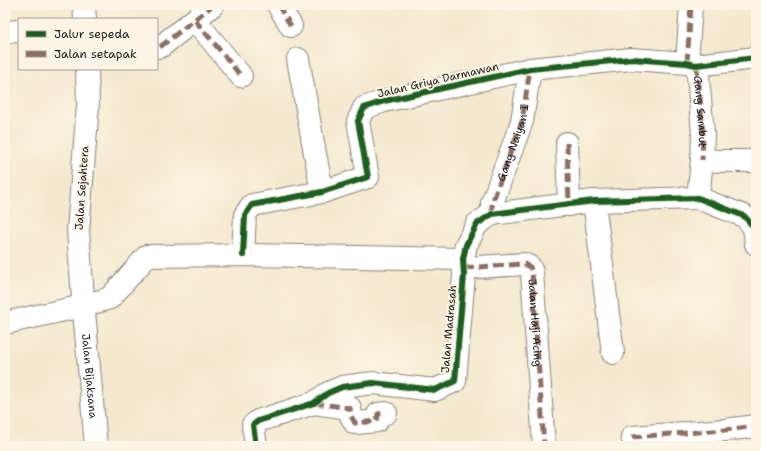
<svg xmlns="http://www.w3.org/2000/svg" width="761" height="451" font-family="'Shantell Sans',sans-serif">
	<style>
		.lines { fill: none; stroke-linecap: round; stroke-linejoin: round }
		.minor-casing { stroke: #888276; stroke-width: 24 }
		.minor { stroke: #fff; stroke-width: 22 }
		.quiet { stroke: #8d6e63; stroke-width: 5; stroke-dasharray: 10 5; stroke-linecap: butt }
		.cycleway-casing { stroke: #fcf5e5; stroke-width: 8 }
		.cycleway { stroke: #1b5e20; stroke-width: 6 }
		.labels { text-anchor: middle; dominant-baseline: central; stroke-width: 4; stroke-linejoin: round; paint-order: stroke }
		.street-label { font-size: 11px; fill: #1c1c1c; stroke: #fcf5e5 }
	</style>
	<rect width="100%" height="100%" fill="#fcf5e5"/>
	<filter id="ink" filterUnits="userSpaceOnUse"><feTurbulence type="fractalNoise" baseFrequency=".025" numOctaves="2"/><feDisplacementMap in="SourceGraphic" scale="8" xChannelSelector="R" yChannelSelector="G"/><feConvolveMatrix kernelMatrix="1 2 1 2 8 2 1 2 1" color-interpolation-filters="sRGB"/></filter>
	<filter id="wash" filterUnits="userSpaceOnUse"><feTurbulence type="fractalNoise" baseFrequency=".012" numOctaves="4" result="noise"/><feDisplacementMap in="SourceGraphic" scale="16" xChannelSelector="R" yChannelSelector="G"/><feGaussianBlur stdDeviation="0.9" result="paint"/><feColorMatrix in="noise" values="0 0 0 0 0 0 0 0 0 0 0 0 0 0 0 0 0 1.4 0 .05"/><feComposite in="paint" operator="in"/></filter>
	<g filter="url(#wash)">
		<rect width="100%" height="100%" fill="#f4e9cf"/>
	</g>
	<g filter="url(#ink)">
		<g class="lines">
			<g class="minor-casing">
				<g id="minor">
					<path d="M 84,5 L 85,19"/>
					<path d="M 278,5 L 291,26"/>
					<path d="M 195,20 L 241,76"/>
					<path d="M 5,32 L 19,31"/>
					<path d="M 160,47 L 213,5"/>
					<path d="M 298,59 L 322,192"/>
					<path d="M 687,63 L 691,5"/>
					<path d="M 696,65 L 698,75 L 703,134 L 702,160 L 698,198"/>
					<path id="s1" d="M 87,69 L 88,105 L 78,231 L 84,311 L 96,446"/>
					<path d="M 567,143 L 569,205"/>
					<path d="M 702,160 L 719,161 L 756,161"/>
					<path d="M 594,201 L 613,353"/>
					<path d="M 492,214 L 492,203 L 522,121 L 530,69"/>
					<path d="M 243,255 L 245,215 L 252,205 L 322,192 L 368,177 L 358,121 L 364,108 L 384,101 L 530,69 L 632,59 L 687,63 L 696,65 L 756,58"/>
					<path id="s2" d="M 464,268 L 524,264 L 530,267 L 532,272 L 544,446"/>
					<path d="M 5,323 L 83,306 L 110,298 L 147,256 L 243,255 L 463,259"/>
					<path d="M 314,403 L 350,408 L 351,416 L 355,423 L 367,422 L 377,421 L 378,414 L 386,413"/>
					<path d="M 632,437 L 725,430 L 756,426"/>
					<path d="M 256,446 L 253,425 L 258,421 L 314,403 L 328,393 L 342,387 L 373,383 L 435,390 L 455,381 L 464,275 L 463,259 L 466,245 L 477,224 L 492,214 L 594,201 L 698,198 L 744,216 L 754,227 L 756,244"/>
				</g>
			</g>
			<use href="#minor" class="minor"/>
			<g class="quiet">
				<path d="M 278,5 L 291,26"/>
				<path d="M 195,20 L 241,76"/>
				<path d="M 160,47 L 213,5"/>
				<path d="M 687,63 L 691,5"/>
				<path id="s3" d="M 696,65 L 698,75 L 703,134 L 702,160"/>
				<path d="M 567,143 L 569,205"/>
				<path id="s4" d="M 492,214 L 492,203 L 522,121 L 530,69 L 532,68"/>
				<path d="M 464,268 L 524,264 L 530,267 L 532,272 L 544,446"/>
				<path d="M 314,403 L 350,408 L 351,416 L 355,423 L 367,422 L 377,421 L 378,414 L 386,413"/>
				<path d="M 632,437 L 725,430 L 756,426"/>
			</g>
			<g class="cycleway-casing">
				<path id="cycleway" d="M 243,255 L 245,215 L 252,205 L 322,192 L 368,177 L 358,121 L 364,108 L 384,101 L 530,69 L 632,59 L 687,63 L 696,65 L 756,58
					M 256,446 L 253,425 L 258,421 L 314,403 L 328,393 L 342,387 L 373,383 L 435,390 L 455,381 L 464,275 L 463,259 L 466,245 L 477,224 L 492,214 L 594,201 L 698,198 L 744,216 L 754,227 L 756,244"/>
			</g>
			<use href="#cycleway" class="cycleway"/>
		</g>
	</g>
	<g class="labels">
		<g class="street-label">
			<text transform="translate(438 80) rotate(-13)">Jalan Griya Darmawan</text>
			<text stroke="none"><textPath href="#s3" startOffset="47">Gang Sambut</textPath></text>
			<text stroke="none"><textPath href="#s4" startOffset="75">Gang Naiyan I</textPath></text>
			<text transform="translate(82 188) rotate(-86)">Jalan Sejahtera</text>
			<text stroke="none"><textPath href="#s2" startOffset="123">Jalan Haji Acing</textPath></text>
			<text transform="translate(449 329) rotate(-85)">Jalan Madrasah</text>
			<text stroke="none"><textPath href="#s1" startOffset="308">Jalan Bijaksana</textPath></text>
		</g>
	</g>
	<rect width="761" height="451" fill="none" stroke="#fcf5e5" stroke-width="20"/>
	<rect x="18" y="18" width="140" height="52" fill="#fcf5e5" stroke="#a29e95"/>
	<rect x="26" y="31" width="20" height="6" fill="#1b5e20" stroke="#a29e95"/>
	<text x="54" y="38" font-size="12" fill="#1c1c1c">Jalur sepeda</text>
	<rect x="26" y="51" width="20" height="6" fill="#8d6e63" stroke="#a29e95"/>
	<text x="54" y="58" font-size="12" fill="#1c1c1c">Jalan setapak</text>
</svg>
